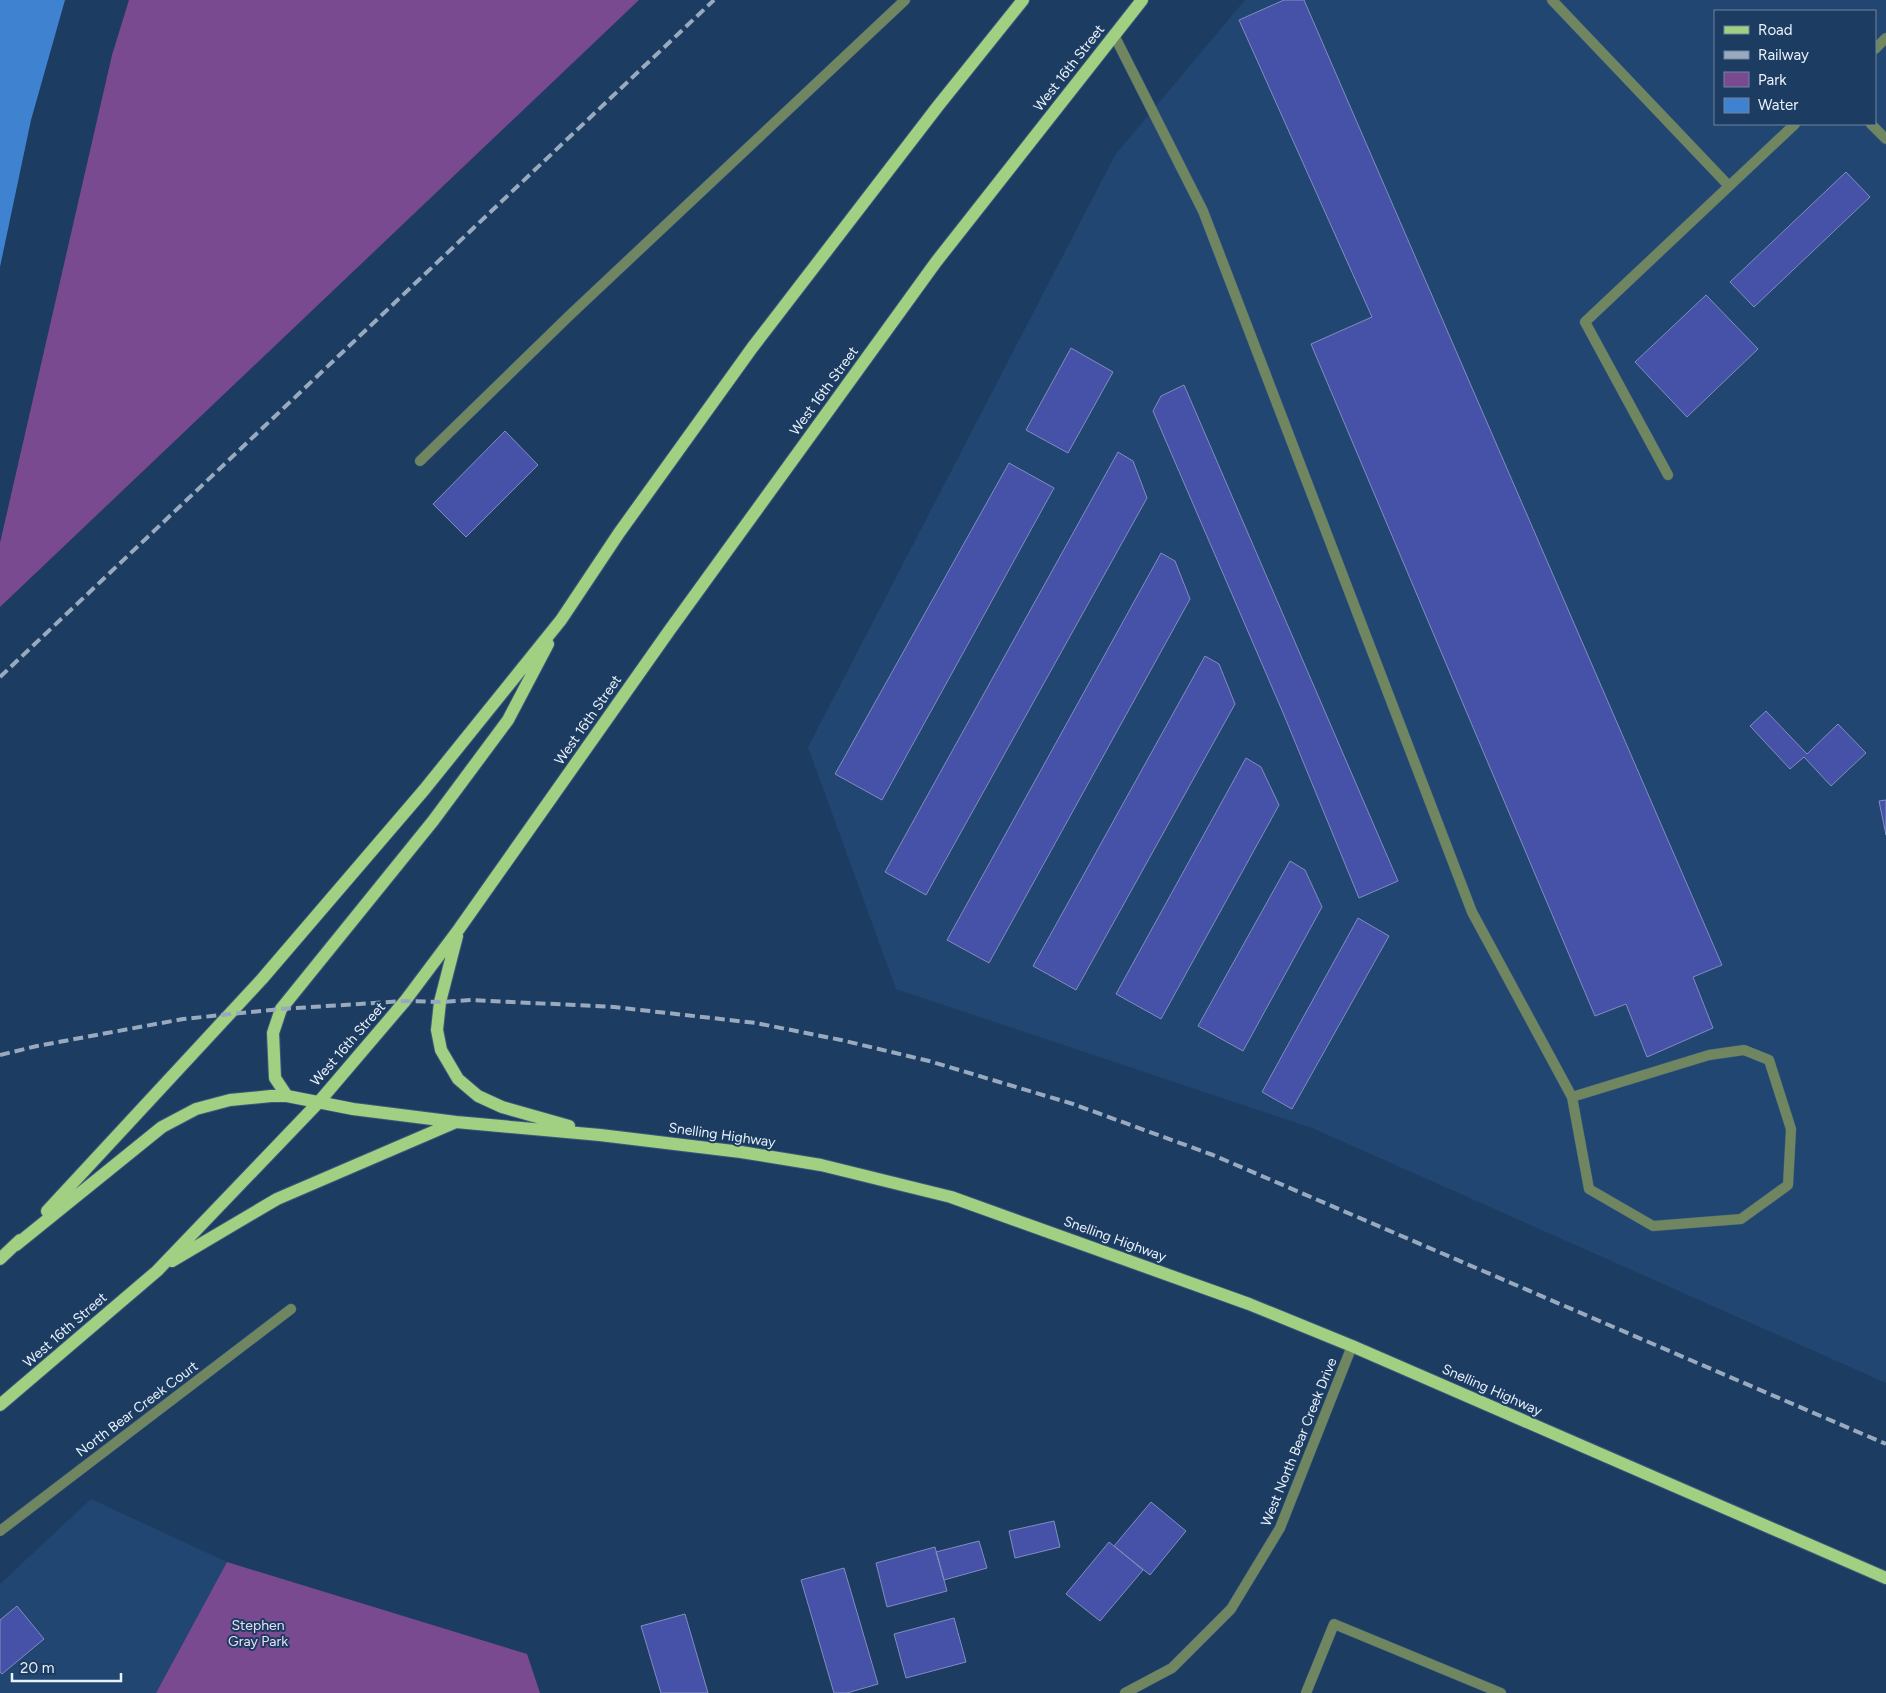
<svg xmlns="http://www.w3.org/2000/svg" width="1886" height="1693" font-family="Figtree,sans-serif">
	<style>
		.built { fill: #214672; fill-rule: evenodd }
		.green { fill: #794a90 }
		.water { fill: #3e82d0 }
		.building { fill: #4652a8; stroke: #818dbf }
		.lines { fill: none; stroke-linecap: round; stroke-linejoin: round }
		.lane-casing { stroke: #3d597a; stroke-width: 11 }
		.street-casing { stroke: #3d597a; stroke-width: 11 }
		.primary-casing { stroke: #3d597a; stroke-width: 14 }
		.lane { stroke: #6f8661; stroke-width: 10 }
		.street { stroke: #6f8661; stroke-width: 10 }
		.primary { stroke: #a1d082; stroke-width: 12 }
		.rail { stroke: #99aabf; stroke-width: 4; stroke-dasharray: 10 5; stroke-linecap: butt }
		.labels { text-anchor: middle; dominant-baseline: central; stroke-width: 4; stroke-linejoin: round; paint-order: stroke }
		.street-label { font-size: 14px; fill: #e9f1fa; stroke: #1c3c62 }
		.park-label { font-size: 14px; fill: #eddef5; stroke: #1c3c62 }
	</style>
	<rect width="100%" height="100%" fill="#1c3c62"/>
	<path class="built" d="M 1245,0 L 1886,0 L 1886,1383 L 1312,1128 L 896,989 L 808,747 L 1115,155 ZM 1715,11 L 1875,11 L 1875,124 L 1715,124 Z
		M 91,1499 L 227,1562 L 156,1693 L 0,1693 L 0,1584 Z"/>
	<path class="green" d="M 129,0 L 639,0 L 0,607 L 0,543 L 112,55 Z
		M 227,1562 L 527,1654 L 540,1693 L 156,1693 Z"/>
	<path class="water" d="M 0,0 L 65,0 L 31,120 L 0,267 Z"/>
	<path class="building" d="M 1284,0 L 1304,0 L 1722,965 L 1693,977 L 1713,1028 L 1647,1057 L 1626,1004 L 1595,1016 L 1311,344 L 1372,317 L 1239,20 Z
		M 1846,172 L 1870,197 L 1754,307 L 1730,282 Z
		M 1706,295 L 1758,349 L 1687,417 L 1635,362 Z
		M 1071,348 L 1113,372 L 1068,453 L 1026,430 Z
		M 1184,385 L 1398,881 L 1359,898 L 1284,715 L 1153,411 L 1161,396 Z
		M 505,431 L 538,465 L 466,537 L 433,504 Z
		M 1118,452 L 1133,461 L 1147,498 L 926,895 L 885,872 Z
		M 1009,463 L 1054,488 L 882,800 L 835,774 Z
		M 1161,553 L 1175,561 L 1190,599 L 989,963 L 947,940 Z
		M 1205,656 L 1219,664 L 1235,704 L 1076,990 L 1033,966 Z
		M 1766,711 L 1807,754 L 1838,724 L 1866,753 L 1831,786 L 1804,757 L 1790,769 L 1750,726 Z
		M 1246,758 L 1261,767 L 1279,805 L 1161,1019 L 1116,994 Z
		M 1886,800 L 1886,835 L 1879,801 Z
		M 1290,861 L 1305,870 L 1322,907 L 1243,1051 L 1198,1026 Z
		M 1358,918 L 1389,936 L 1292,1109 L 1262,1092 Z
		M 1151,1502 L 1186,1531 L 1150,1575 L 1114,1546 Z
		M 1054,1521 L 1060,1547 L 1015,1558 L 1009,1531 Z
		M 979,1541 L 987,1568 L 944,1580 L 936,1552 Z
		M 1109,1542 L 1143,1570 L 1100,1621 L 1066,1594 Z
		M 935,1547 L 947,1591 L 887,1607 L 876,1563 Z
		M 844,1568 L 878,1684 L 847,1693 L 834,1693 L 801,1580 Z
		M 17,1606 L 44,1639 L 2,1674 L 0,1672 L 0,1620 Z
		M 685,1614 L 708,1693 L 661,1693 L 641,1626 Z
		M 954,1618 L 966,1662 L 906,1678 L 894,1634 Z"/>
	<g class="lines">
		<g class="lane-casing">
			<path id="lane" d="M 1552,0 L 1729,186
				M 1114,35 L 1203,211 L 1472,912 L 1572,1097 L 1589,1189 L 1653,1226 L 1741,1219 L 1788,1185 L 1791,1129 L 1769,1060 L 1744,1050 L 1709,1055 L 1572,1097
				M 1875,49 L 1886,38
				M 1871,124 L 1886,139
				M 420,461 L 570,315 L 905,0
				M 1668,475 L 1585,322 L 1795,124
				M 0,1531 L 291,1309
				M 1306,1693 L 1334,1624 L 1501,1693"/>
		</g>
		<g class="street-casing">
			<path id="street" d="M 1125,1693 L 1172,1668 L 1231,1609 L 1280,1528 L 1352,1346"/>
		</g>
		<g class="primary-casing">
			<path id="primary" d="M 457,936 L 440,1002 L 437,1030 L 441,1050 L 458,1079 L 478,1096 L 502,1107 L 569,1126
				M 287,1096 L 275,1078 L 273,1033 L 281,1009 L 433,821 L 508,720 L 548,644
				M 47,1211 L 262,979 L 424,790 L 561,620 L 619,533 L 752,348 L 938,106 L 1023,0
				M 16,1245 L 162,1127 L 196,1109 L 230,1100 L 271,1096 L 287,1096 L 353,1109 L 456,1122 L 600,1135 L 741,1152 L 821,1165 L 951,1197 L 1249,1304 L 1352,1346 L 1886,1578
				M 0,1259 L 20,1240
				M 172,1261 L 277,1199 L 456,1122
				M 0,1405 L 157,1271 L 318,1103 L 405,1001 L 459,929 L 669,631 L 936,262 L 1142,0"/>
		</g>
		<use href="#lane" class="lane"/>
		<use href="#street" class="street"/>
		<use href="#primary" class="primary"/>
		<path class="rail" d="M 0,677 L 714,0
			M 0,1055 L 37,1046 L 183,1019 L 281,1009 L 405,1001 L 440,1002 L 472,1000 L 614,1007 L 756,1023 L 841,1040 L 929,1061 L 1073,1104 L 1213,1155 L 1886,1444"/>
	</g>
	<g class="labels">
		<g class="street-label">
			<text transform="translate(1069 68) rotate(-52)">West 16th Street</text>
			<text transform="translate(824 391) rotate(-54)">West 16th Street</text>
			<text transform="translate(588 720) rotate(-55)">West 16th Street</text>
			<text transform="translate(348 1044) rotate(-49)">West 16th Street</text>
			<text transform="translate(722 1135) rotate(8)">Snelling Highway</text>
			<text transform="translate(1115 1239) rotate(20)">Snelling Highway</text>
			<text transform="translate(65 1330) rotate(-41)">West 16th Street</text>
			<text transform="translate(1492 1390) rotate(24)">Snelling Highway</text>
			<text transform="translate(137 1409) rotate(-37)">North Bear Creek Court</text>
			<text transform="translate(1299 1442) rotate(-68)">West North Bear Creek Drive</text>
		</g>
		<g class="park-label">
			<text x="258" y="1625">Stephen<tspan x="258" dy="16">Gray Park</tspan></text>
		</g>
	</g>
	<rect x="1714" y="10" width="162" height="115" fill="#1c3c62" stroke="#6e849f"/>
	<rect x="1724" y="26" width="25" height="8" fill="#a1d082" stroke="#6e849f"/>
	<text x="1758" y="35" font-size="15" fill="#e9f1fa">Road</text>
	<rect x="1724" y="51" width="25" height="8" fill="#99aabf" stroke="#6e849f"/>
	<text x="1758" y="60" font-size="15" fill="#e9f1fa">Railway</text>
	<rect x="1724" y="72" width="25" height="15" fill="#794a90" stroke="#6e849f"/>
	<text x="1758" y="85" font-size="15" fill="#e9f1fa">Park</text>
	<rect x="1724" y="98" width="25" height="15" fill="#3e82d0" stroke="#6e849f"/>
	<text x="1758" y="110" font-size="15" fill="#e9f1fa">Water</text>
	<path d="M12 1673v8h109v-8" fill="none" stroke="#e9f1fa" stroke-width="2.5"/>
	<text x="20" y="1673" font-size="15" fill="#e9f1fa" stroke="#1c3c62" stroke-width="4" paint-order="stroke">20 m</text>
</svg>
